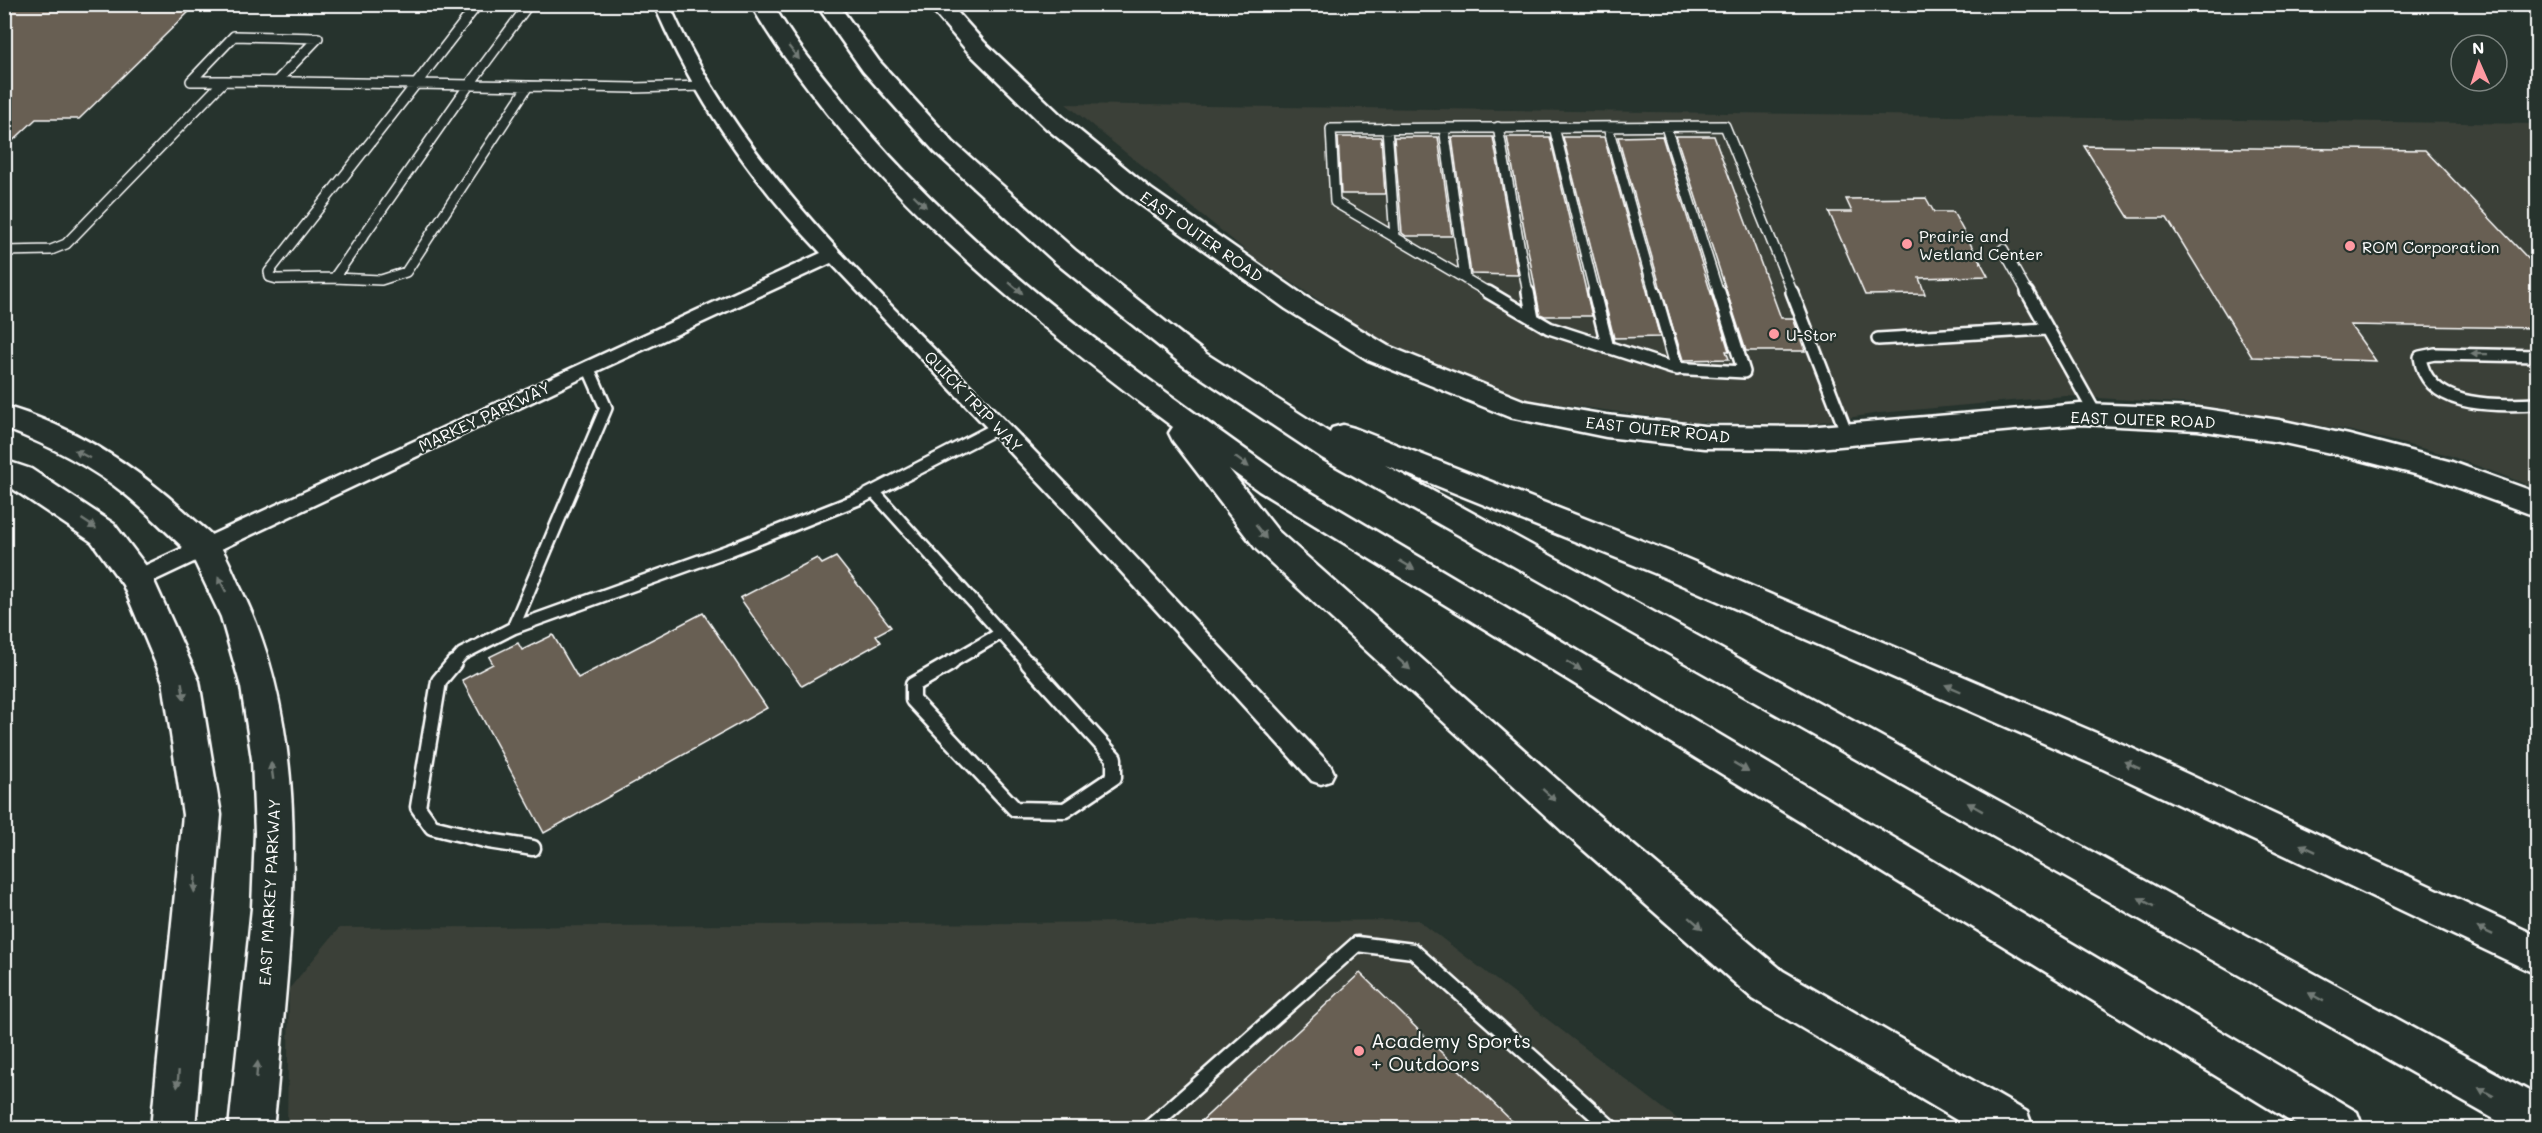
<svg xmlns="http://www.w3.org/2000/svg" width="2542" height="1133" font-family="Mali,sans-serif">
	<style>
		.built { fill: #3a4038 }
		.building { fill: #685e52; stroke: #fff; stroke-width: 1.5 }
		.lines { fill: none; stroke-linecap: round; stroke-linejoin: round }
		.lane-far2-casing { stroke: #fff; stroke-width: 12 }
		.lane-far1-casing { stroke: #fff; stroke-width: 16 }
		.lane-casing { stroke: #fff; stroke-width: 19 }
		.street-casing { stroke: #fff; stroke-width: 5 }
		.secondary-casing { stroke: #fff; stroke-width: 5 }
		.highway-casing { stroke: #fff; stroke-width: 5 }
		.lane-far2 { stroke: #26332d; stroke-width: 9 }
		.lane-far1 { stroke: #26332d; stroke-width: 11 }
		.lane { stroke: #26332d; stroke-width: 14 }
		.street { fill: #26332d; fill-rule: evenodd }
		.secondary { fill: #26332d; fill-rule: evenodd }
		.highway { fill: #26332d; fill-rule: evenodd }
		.oneway { fill: #727a76 }
		.poi-dot { fill: #ff9aa2; stroke: #26332d; stroke-width: 2 }
		.labels { text-anchor: middle; dominant-baseline: central; stroke-width: 4.5; stroke-linejoin: round; paint-order: stroke }
		.poi-label { font-size: 16px; fill: #fff; stroke: #26332d; text-anchor: start }
		.street-label { font-size: 16px; fill: #fff; stroke: #26332d }
		.near-poi-label { font-size: 20px; fill: #fff; stroke: #26332d; text-anchor: start }
	</style>
	<rect width="100%" height="100%" fill="#26332d"/>
	<filter id="ink" filterUnits="userSpaceOnUse"><feTurbulence type="fractalNoise" baseFrequency=".0167" numOctaves="2"/><feDisplacementMap in="SourceGraphic" scale="12" xChannelSelector="R" yChannelSelector="G"/><feConvolveMatrix kernelMatrix="1 2 1 2 8 2 1 2 1" color-interpolation-filters="sRGB"/></filter>
	<g filter="url(#ink)">
		<path class="built" d="M 1066,104 L 2537,124 L 2537,488 L 2445,454 L 2352,431 L 2193,404 L 2066,396 L 1880,413 L 1808,424 L 1691,422 L 1525,399 L 1390,347 L 1256,259 Z
			M 1418,920 L 1689,1128 L 287,1128 L 289,989 L 339,928 Z"/>
		<path class="building" d="M 4,4 L 197,4 L 79,119 L 36,119 L 4,149 Z
			M 1662,136 L 1729,351 L 1726,351 L 1729,359 L 1683,360 L 1660,286 L 1618,137 Z
			M 1676,136 L 1714,136 L 1781,318 L 1793,318 L 1805,351 L 1746,351 Z
			M 1338,137 L 1381,137 L 1385,194 L 1341,194 Z
			M 1394,137 L 1438,137 L 1452,236 L 1406,236 L 1402,233 Z
			M 1452,137 L 1493,137 L 1518,275 L 1471,274 Z
			M 1507,137 L 1550,137 L 1592,316 L 1545,316 L 1540,314 Z
			M 1563,137 L 1604,137 L 1660,337 L 1614,338 Z
			M 2084,146 L 2425,150 L 2538,269 L 2538,328 L 2350,325 L 2376,361 L 2252,357 L 2167,218 L 2129,218 Z
			M 1926,198 L 1934,212 L 1953,212 L 1988,276 L 1919,278 L 1925,294 L 1865,295 L 1829,212 L 1852,212 L 1846,199 Z
			M 836,557 L 891,627 L 876,635 L 881,642 L 802,686 L 740,598 L 817,558 L 822,564 Z
			M 703,613 L 767,708 L 544,833 L 462,680 L 493,664 L 489,657 L 518,643 L 522,650 L 553,635 L 578,678 Z
			M 1360,973 L 1519,1128 L 1194,1128 Z"/>
		<g class="lines">
			<g class="lane-far2-casing">
				<path id="lane-far2" d="M 478,4 L 416,84 L 634,88 L 702,86
					M 224,81 L 191,81 L 234,36 L 318,38 L 277,81
					M 528,86 L 406,272 L 381,280 L 334,278 L 469,85 L 529,4
					M 1498,127 L 1528,294
					M 1554,127 L 1595,294
					M 1608,127 L 1655,294
					M 1666,127 L 1719,294
					M 1387,128 L 1395,237
					M 1444,128 L 1465,279
					M 2003,249 L 2028,294
					M 4,251 L 51,250 L 66,244 L 224,81 L 416,84
					M 334,278 L 277,279 L 270,277 L 269,272 L 416,84
					M 1491,294 L 1335,202 L 1331,129 L 1725,126 L 1793,294"/>
			</g>
			<g class="lane-far1-casing">
				<path id="lane-far1" d="M 1488,292 L 1549,328 L 1672,368 L 1744,372 L 1719,292
					M 1528,292 L 1533,319
					M 1594,292 L 1608,348
					M 1655,292 L 1677,369
					M 1792,292 L 1847,434
					M 2027,292 L 2096,415
					M 1878,339 L 2047,329
					M 2538,356 L 2435,354 L 2420,357 C 2427,411 2499,405 2538,404
					M 588,367 L 606,408 L 513,628 L 730,550 L 861,498 L 999,427
					M 874,492 L 1029,664
					M 453,664 L 462,654 L 513,628
					M 948,664 L 1001,633"/>
			</g>
			<g class="lane-casing">
				<path id="lane" d="M 454,663 L 439,681 L 418,807 L 432,827 L 489,841 L 533,848
					M 951,663 L 913,685 L 913,700 L 1015,809 L 1065,810 L 1114,777 L 1114,758 L 1028,663
					M 1149,1128 L 1357,944 L 1413,951 L 1611,1128"/>
			</g>
			<g class="street-casing">
				<path id="street" d="M 654,4 L 669,4 C 743,174 886,298 1012,428 C 1120,539 1225,653 1330,765 L 1334,773 L 1330,781 L 1321,784 L 1312,781 L 1064,509 L 831,263 L 595,372 L 145,585 L 137,588 L 129,585 L 126,579 L 129,573 L 821,253 C 752,181 693,97 654,4 Z"/>
			</g>
			<g class="secondary-casing">
				<path id="secondary" d="M 927,4 L 950,4 L 984,42 L 1064,118 L 1151,189 L 1306,297 L 1388,346 L 1525,401 L 1606,415 L 1704,426 L 1807,427 L 2080,404 L 2198,408 L 2279,420 L 2349,435 L 2452,462 L 2538,493 L 2538,517 L 2434,479 L 2349,457 L 2279,442 L 2198,430 L 2080,424 L 1807,449 L 1704,448 L 1606,437 L 1509,417 L 1368,360 L 1286,309 L 1133,199 L 1046,128 L 968,52 Z
					M 4,406 C 74,426 137,467 190,516 C 198,524 209,531 216,540 C 226,553 232,570 239,585 C 305,716 297,869 284,1011 C 280,1050 278,1090 273,1128 L 229,1128 L 252,908 L 255,833 L 252,759 L 241,687 L 221,617 L 193,558 L 186,550 C 165,531 146,511 125,494 C 90,466 46,444 4,428 Z
					M 4,460 L 31,469 L 114,524 L 149,570 L 199,681 L 221,815 L 195,1128 L 151,1128 L 183,815 L 163,681 L 123,585 L 92,542 L 4,483 Z"/>
			</g>
			<g class="highway-casing">
				<path id="highway" d="M 751,4 L 773,4 C 789,34 810,60 831,86 C 952,244 1121,360 1281,475 L 2357,1112 L 2363,1128 L 2301,1128 L 1259,491 L 1229,469 L 1278,531 L 1587,806 L 1783,971 L 2027,1112 L 2033,1128 L 1970,1128 L 1753,999 L 1561,830 L 1256,549 L 1173,441 L 1169,433 L 1173,427 C 1041,328 909,223 810,91 C 789,63 768,36 751,4 Z
					M 816,4 L 838,4 L 879,61 L 953,142 L 1076,251 L 1205,353 L 1330,433 L 1332,428 L 1343,425 L 1354,428 L 1678,555 L 2129,747 L 2538,936 L 2538,975 L 2103,769 L 1654,573 L 1385,465 L 2538,1096 L 2538,1128 L 2510,1128 L 1322,458 L 1185,367 L 1056,263 L 935,152 L 863,71 Z"/>
			</g>
			<use href="#lane-far2" class="lane-far2"/>
			<use href="#lane-far1" class="lane-far1"/>
			<use href="#lane" class="lane"/>
			<use href="#street" class="street"/>
			<use href="#secondary" class="secondary"/>
			<use href="#highway" class="highway"/>
		</g>
		<defs><path id="oneway-solid" d="M-6-.8H1V-3.2L6.5 0L1 3.2V.8H-6Z" transform="scale(1.5)"/></defs>
		<g class="oneway">
			<use href="#oneway-solid" transform="translate(794 53) rotate(52)"/>
			<use href="#oneway-solid" transform="translate(920 201) rotate(44)"/>
			<use href="#oneway-solid" transform="translate(1016 288) rotate(40)"/>
			<use href="#oneway-solid" transform="translate(2479 354) rotate(-179)"/>
			<use href="#oneway-solid" transform="translate(82 454) rotate(-152)"/>
			<use href="#oneway-solid" transform="translate(1242 462) rotate(36)"/>
			<use href="#oneway-solid" transform="translate(89 524) rotate(34)"/>
			<use href="#oneway-solid" transform="translate(1261 532) rotate(52)"/>
			<use href="#oneway-solid" transform="translate(1407 565) rotate(31)"/>
			<use href="#oneway-solid" transform="translate(222 584) rotate(-117)"/>
			<use href="#oneway-solid" transform="translate(1404 664) rotate(42)"/>
			<use href="#oneway-solid" transform="translate(1574 666) rotate(31)"/>
			<use href="#oneway-solid" transform="translate(1953 688) rotate(-157)"/>
			<use href="#oneway-solid" transform="translate(183 691) rotate(81)"/>
			<use href="#oneway-solid" transform="translate(2132 765) rotate(-155)"/>
			<use href="#oneway-solid" transform="translate(1741 767) rotate(31)"/>
			<use href="#oneway-solid" transform="translate(272 771) rotate(-98)"/>
			<use href="#oneway-solid" transform="translate(1549 795) rotate(42)"/>
			<use href="#oneway-solid" transform="translate(1975 807) rotate(-151)"/>
			<use href="#oneway-solid" transform="translate(2308 848) rotate(-155)"/>
			<use href="#oneway-solid" transform="translate(195 884) rotate(95)"/>
			<use href="#oneway-solid" transform="translate(2146 902) rotate(-151)"/>
			<use href="#oneway-solid" transform="translate(1696 923) rotate(41)"/>
			<use href="#oneway-solid" transform="translate(2485 931) rotate(-155)"/>
			<use href="#oneway-solid" transform="translate(2316 997) rotate(-151)"/>
			<use href="#oneway-solid" transform="translate(257 1070) rotate(-85)"/>
			<use href="#oneway-solid" transform="translate(178 1079) rotate(95)"/>
			<use href="#oneway-solid" transform="translate(2486 1092) rotate(-151)"/>
		</g>
	</g>
	<g class="poi-dot">
		<circle cx="1907" cy="244" r="6"/>
		<circle cx="2350" cy="246" r="6"/>
		<circle cx="1774" cy="334" r="6"/>
		<circle cx="1359" cy="1051" r="6"/>
	</g>
	<g class="labels">
		<g class="poi-label">
			<text x="1919" y="235">Prairie and<tspan x="1919" dy="18">Wetland Center</tspan></text>
			<text x="2362" y="246">ROM Corporation</text>
			<text x="1786" y="334">U-Stor</text>
		</g>
		<g class="street-label">
			<text transform="translate(1202 236) rotate(35)">EAST OUTER ROAD</text>
			<text transform="translate(974 401) rotate(46)">QUICK TRIP WAY</text>
			<text transform="translate(484 416) rotate(-25)">MARKEY PARKWAY</text>
			<text transform="translate(2143 419) rotate(2)">EAST OUTER ROAD</text>
			<text transform="translate(1658 429) rotate(6)">EAST OUTER ROAD</text>
			<text transform="translate(269 892) rotate(-87)">EAST MARKEY PARKWAY</text>
		</g>
		<g class="near-poi-label">
			<text x="1371" y="1040">Academy Sports<tspan x="1371" dy="23">+ Outdoors</tspan></text>
		</g>
	</g>
	<rect width="2542" height="1133" fill="none" stroke="#26332d" stroke-width="24"/>
	<rect x="12" y="12" width="2518" height="1109" fill="none" stroke="#fff" stroke-width="2" filter="url(#ink)"/>
	<g transform="translate(2479 63) rotate(357)"><circle r="28" fill="#26332d" stroke="#7d8581" stroke-width="1.5"/>
	<path d="M0-4.5L10 22L0 15L-10 22Z" fill="#ff9aa2"/>
	<text y="-9" font-size="16" font-weight="bold" text-anchor="middle" fill="#ffffff">N</text>
	</g>
</svg>
